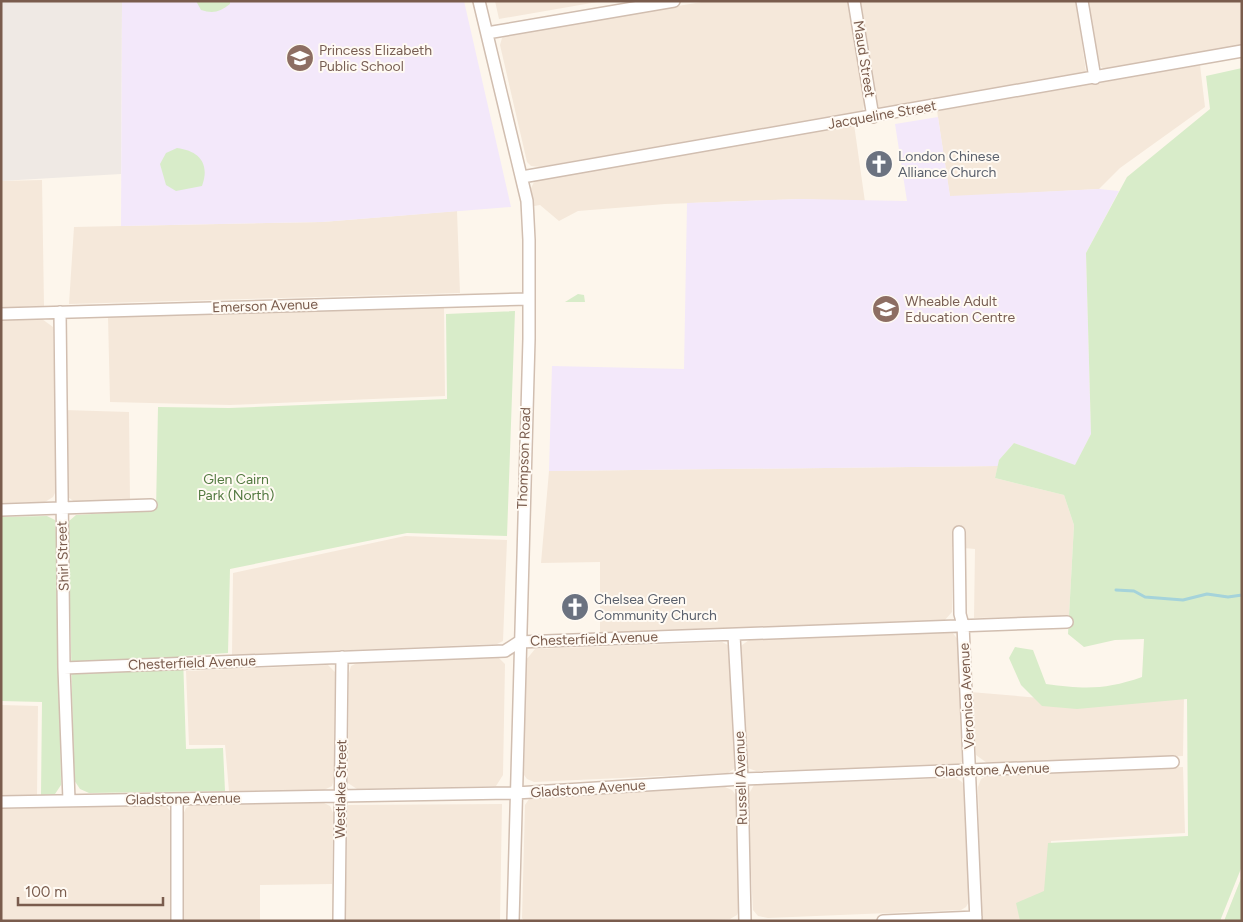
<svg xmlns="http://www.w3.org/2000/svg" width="1243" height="922" font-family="Figtree,sans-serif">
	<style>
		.residential { fill: #f5e8da }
		.industrial { fill: #efe9e4 }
		.education { fill: #f3e8fa }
		.green { fill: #d8ecc9 }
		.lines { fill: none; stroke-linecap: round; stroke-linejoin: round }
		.stream { stroke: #a5d3da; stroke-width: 3 }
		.minor-casing { stroke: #d1beb0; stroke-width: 14 }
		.minor { stroke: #fff; stroke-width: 11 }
		.labels { text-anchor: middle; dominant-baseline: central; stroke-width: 4; stroke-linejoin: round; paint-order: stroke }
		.education-label { font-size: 14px; fill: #785e54; stroke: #fffaf3; text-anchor: start }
		.street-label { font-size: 14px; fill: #7a5c4d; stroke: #fffaf3 }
		.worship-label { font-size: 14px; fill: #5b616d; stroke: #fffaf3; text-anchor: start }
		.park-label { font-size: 14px; fill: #537a41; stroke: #fffaf3 }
	</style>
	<rect width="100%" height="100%" fill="#fdf6ec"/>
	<path class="residential" d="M 495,1 L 603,1 L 499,19 Z
		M 708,1 L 848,1 L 865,99 L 863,111 L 539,167 L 531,166 L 527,162 L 500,45 L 502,38 L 508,34 Z
		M 860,1 L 1076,1 L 1086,72 L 1083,75 L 880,109 L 877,104 Z
		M 1088,1 L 1242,1 L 1242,46 L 1104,69 L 1099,65 Z
		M 1200,65 L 1205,107 L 1120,168 L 1099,189 L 950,197 L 937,111 Z
		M 854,124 L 865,202 L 801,199 L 665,204 L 578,211 L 559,221 L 540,205 L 534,206 L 531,188 L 534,182 L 541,179 Z
		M 42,180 L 44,306 L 1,308 L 1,181 Z
		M 457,211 L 460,293 L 69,304 L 74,227 L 322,222 Z
		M 444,305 L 445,396 L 230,405 L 110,402 L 108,316 Z
		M 42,319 L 53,327 L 57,489 L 53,497 L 45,502 L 1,503 L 1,320 Z
		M 64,410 L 129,412 L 130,501 L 76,503 L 68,497 Z
		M 998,466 L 995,478 L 1064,495 L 1074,525 L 1069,616 L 974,618 L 975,549 L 952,547 L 952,612 L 944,621 L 600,635 L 600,562 L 541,563 L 549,471 Z
		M 405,536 L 507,540 L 503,641 L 497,644 L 232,655 L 233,573 Z
		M 945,632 L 952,632 L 959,641 L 962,762 L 956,766 L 756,771 L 748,768 L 739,653 L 742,645 L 752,638 Z
		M 722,642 L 728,645 L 731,651 L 736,762 L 735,768 L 728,773 L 534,782 L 527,779 L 524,775 L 526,660 L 535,649 Z
		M 499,658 L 505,664 L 503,775 L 496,786 L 357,789 L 348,783 L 349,673 L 351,666 L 361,661 Z
		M 328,665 L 335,672 L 334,779 L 332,786 L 324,790 L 229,791 L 225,745 L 189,745 L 186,671 Z
		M 970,692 L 1076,701 L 1184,694 L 1183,756 L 987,763 L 976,755 Z
		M 1,705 L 38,706 L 37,796 L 1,797 Z
		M 1183,767 L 1185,833 L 1051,841 L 1051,895 L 1039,921 L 981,921 L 978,787 L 981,779 L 986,776 Z
		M 956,778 L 962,782 L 966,789 L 970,900 L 966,907 L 961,910 L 768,918 L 758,916 L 753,910 L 747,797 L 754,785 Z
		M 725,787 L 732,790 L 738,798 L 740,907 L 737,915 L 730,919 L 693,921 L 524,921 L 522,918 L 525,805 L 529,799 L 535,795 Z
		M 320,801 L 330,806 L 333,813 L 332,884 L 260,885 L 260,921 L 182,921 L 182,817 L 186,808 L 194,804 Z
		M 157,804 L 167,807 L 172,813 L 171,921 L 1,921 L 1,809 Z
		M 502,804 L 500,921 L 345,921 L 348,805 Z"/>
	<path class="industrial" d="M 1,1 L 122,1 L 121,174 L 1,181 Z"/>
	<path class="education" d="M 122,1 L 464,1 L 511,207 L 322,222 L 121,226 Z
		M 938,117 L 950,196 L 1099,189 L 1119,191 L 1086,253 L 1091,434 L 1075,466 L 1014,443 L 999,460 L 998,466 L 549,471 L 552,366 L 684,369 L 687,203 L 801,199 L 907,201 L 895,124 Z"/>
	<path class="green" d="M 196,1 L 230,1 L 230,4 C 220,12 213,14 201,10 Z
		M 1242,68 L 1242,866 L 1220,921 L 1020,921 L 1016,903 L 1044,891 L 1048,843 L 1188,836 L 1187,699 L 1077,709 L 1042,706 L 1021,685 L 1009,658 L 1015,647 L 1033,650 L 1046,684 C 1084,689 1105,690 1142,677 L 1144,639 L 1115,640 L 1084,647 L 1068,634 L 1074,525 L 1064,495 L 995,478 L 999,460 L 1014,443 L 1075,465 L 1091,434 L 1086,253 L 1127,177 L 1210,109 L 1206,76 Z
		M 177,148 C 200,151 210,164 202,186 L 176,191 L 166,185 L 160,164 L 166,153 Z
		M 578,294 L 584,295 L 585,302 L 565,302 Z
		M 515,311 L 507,536 L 407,533 L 230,569 L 228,653 L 183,656 L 186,749 L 223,748 L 225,791 L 89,793 L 80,789 L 74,780 L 68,522 L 76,515 L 156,510 L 158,407 L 229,408 L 447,399 L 446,314 Z
		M 47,516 L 55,520 L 58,563 L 61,785 L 55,794 L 41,795 L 42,702 L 1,701 L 1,517 Z
		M 1242,876 L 1242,921 L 1224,921 Z"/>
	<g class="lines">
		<path class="stream" d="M 1116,590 L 1134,591 L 1145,597 L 1183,600 L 1207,594 L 1228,597 L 1242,595"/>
		<g class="minor-casing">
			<path id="minor" d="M 479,1 L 527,201 L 529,240 L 529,339 L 513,921
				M 854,1 L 873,117
				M 1082,1 L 1095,78
				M 487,33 L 674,1
				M 522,177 L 1242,51
				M 60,312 L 64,668 L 69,800
				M 1,314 L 529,299
				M 1,510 L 151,505
				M 959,532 L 960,614 L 963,625 L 976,921
				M 734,635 L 742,779 L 745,921
				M 64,668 L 505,651 L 519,642 L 1067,622
				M 1,802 L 516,793 L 742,779 L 1173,762
				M 177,921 L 177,800
				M 339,921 L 342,657
				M 883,921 L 976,917"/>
		</g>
		<use href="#minor" class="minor"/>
	</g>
	<defs>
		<g id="school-disc" transform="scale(1.4375)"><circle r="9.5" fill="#8d6e63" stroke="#fffaf3"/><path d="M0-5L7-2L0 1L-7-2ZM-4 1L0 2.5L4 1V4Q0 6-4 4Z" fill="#fff"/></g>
		<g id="church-disc" transform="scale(1.4375)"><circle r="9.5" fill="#6b7280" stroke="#fffaf3"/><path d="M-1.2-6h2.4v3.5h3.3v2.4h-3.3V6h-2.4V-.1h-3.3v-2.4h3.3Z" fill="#fff"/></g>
	</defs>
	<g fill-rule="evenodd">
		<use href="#school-disc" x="300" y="58"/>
		<use href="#church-disc" x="879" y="164"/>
		<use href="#school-disc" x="886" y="309"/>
		<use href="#church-disc" x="575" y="607"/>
	</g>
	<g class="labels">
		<g class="education-label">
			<text x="319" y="50">Princess Elizabeth<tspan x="319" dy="16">Public School</tspan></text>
			<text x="905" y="301">Wheable Adult<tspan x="905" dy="16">Education Centre</tspan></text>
		</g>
		<g class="street-label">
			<text transform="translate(864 59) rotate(81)">Maud Street</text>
			<text transform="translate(882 115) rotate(-10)">Jacqueline Street</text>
			<text transform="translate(265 306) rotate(-2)">Emerson Avenue</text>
			<text transform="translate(524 458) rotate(-88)">Thompson Road</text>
			<text transform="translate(63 556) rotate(-92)">Shirl Street</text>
			<text transform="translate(594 639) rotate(-2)">Chesterfield Avenue</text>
			<text transform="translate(192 663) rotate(-2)">Chesterfield Avenue</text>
			<text transform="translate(967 696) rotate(-93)">Veronica Avenue</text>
			<text transform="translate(992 770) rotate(-2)">Gladstone Avenue</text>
			<text transform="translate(741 778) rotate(-92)">Russell Avenue</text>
			<text transform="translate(341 789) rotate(-89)">Westlake Street</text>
			<text transform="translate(588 789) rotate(-4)">Gladstone Avenue</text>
			<text transform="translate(183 799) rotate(-1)">Gladstone Avenue</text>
		</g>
		<g class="worship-label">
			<text x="898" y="156">London Chinese<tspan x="898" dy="16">Alliance Church</tspan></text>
			<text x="594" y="599">Chelsea Green<tspan x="594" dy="16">Community Church</tspan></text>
		</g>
		<g class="park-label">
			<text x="236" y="479">Glen Cairn<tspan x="236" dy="16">Park (North)</tspan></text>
		</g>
	</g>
	<rect width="1243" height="922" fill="none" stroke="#7a5c4d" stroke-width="5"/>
	<path d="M18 897v8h145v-8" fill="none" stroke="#7a5c4d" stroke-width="2.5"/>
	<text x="25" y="897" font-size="15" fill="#7a5c4d" stroke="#fffaf3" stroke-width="4" paint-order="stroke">100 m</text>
</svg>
